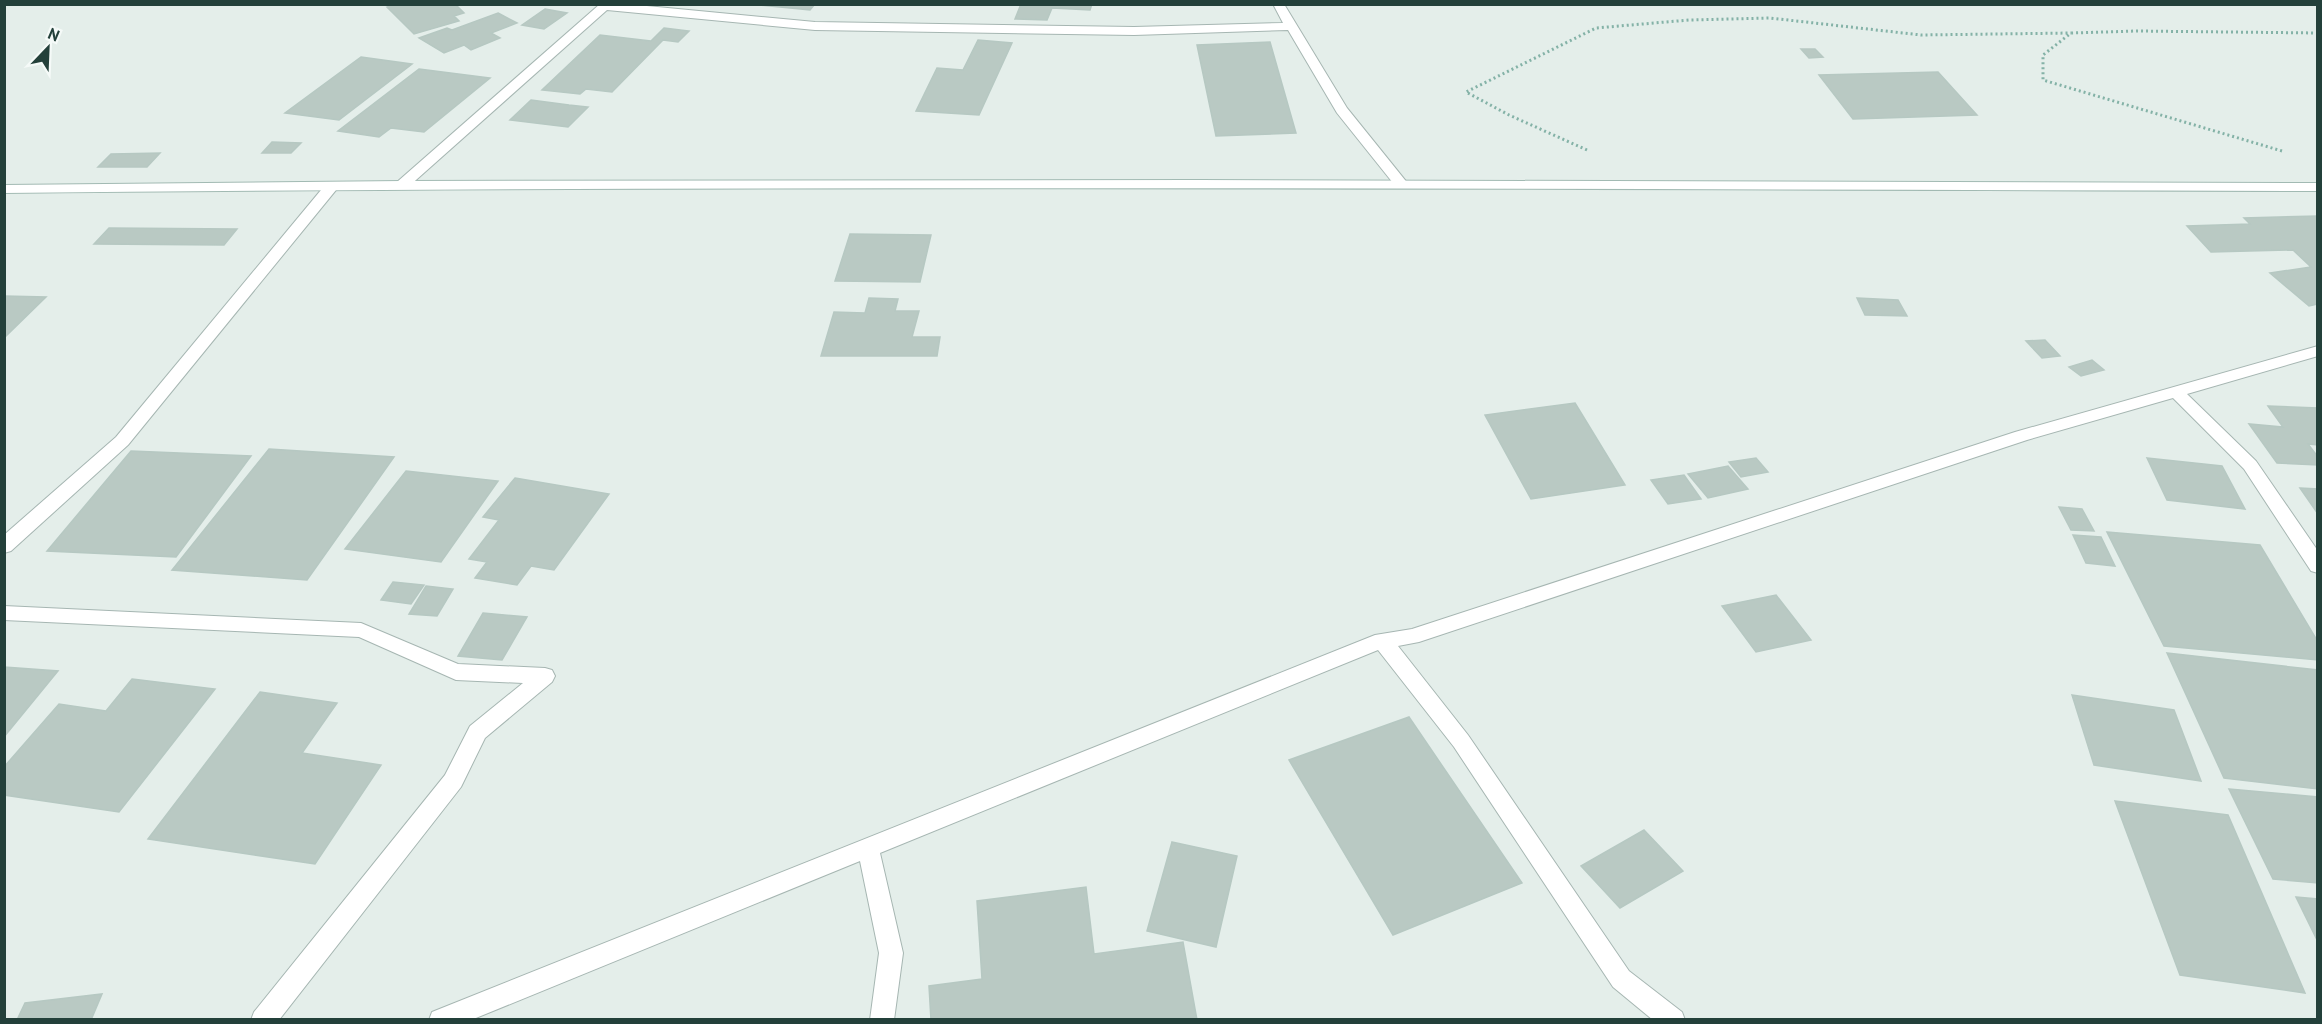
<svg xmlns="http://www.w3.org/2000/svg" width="2322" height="1024" font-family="'PT Sans',sans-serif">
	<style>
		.building { fill: #b9c9c3; stroke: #b6c8c2; stroke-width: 1.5 }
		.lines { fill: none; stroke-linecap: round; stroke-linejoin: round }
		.street-casing { stroke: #a6b6b2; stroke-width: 2 }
		.secondary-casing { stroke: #a2bab3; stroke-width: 2 }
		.path { stroke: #84b2a7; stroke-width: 3; stroke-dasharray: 2 3; stroke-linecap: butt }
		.street { fill: #fff; fill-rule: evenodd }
		.secondary { fill: #fff; fill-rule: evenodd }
	</style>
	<rect width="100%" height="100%" fill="#e4eeea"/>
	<path class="building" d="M 396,4 L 455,4 L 464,13 L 454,16 L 459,21 L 414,34 L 387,7 Z
		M 748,4 L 815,4 L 810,10 Z
		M 1021,4 L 1092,4 L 1090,10 L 1052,8 L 1047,20 L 1015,19 Z
		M 545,9 L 567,13 L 544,29 L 522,25 Z
		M 498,13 L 517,23 L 491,33 L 500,38 L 471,50 L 464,45 L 444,53 L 419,38 L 447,28 L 452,30 Z
		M 664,28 L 689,31 L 678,42 L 663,40 L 612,92 L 586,89 L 580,94 L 542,90 L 600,35 L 651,41 Z
		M 978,40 L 1012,43 L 979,115 L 916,111 L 937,68 L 963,70 Z
		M 1270,42 L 1296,133 L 1216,136 L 1197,45 Z
		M 1801,49 L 1815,49 L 1823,57 L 1809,58 Z
		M 361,57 L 412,64 L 339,120 L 285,113 Z
		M 419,69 L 490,78 L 424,132 L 391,128 L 379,137 L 338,131 Z
		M 1938,72 L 1977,115 L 1853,119 L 1819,75 Z
		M 531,100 L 569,105 L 588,107 L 568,127 L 510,120 Z
		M 272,142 L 301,143 L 291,153 L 262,153 Z
		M 160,153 L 147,167 L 98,167 L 111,154 Z
		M 2318,216 L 2318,304 L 2309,306 L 2270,273 L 2311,267 L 2293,250 L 2211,252 L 2187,226 L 2250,224 L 2244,218 Z
		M 109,228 L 237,229 L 224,245 L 94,244 Z
		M 850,234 L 931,235 L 920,282 L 835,281 Z
		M 4,296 L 46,297 L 4,338 Z
		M 869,298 L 898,299 L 895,311 L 919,311 L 912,337 L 940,337 L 937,356 L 821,356 L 834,312 L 865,313 Z
		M 1857,298 L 1898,300 L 1907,316 L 1865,315 Z
		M 2045,340 L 2060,356 L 2042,358 L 2026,341 Z
		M 2092,360 L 2104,370 L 2081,376 L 2069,367 Z
		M 1575,403 L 1625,485 L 1531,499 L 1485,415 Z
		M 2268,406 L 2318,408 L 2318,445 L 2308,444 L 2318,457 L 2318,465 L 2277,463 L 2249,424 L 2283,427 Z
		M 269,449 L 394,457 L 307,580 L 172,570 Z
		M 131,451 L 251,456 L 176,557 L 47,551 Z
		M 1756,458 L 1768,472 L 1741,477 L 1729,462 Z
		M 2147,458 L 2222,466 L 2245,509 L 2167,500 Z
		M 1728,466 L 1748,489 L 1708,498 L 1688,474 Z
		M 406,471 L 498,481 L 441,562 L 345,549 Z
		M 1684,475 L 1701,499 L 1668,504 L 1651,480 Z
		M 515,478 L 609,494 L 554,570 L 531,566 L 517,585 L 475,578 L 487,562 L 469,559 L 499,520 L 483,517 Z
		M 2300,488 L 2318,489 L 2318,514 Z
		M 2059,507 L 2082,509 L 2094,531 L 2071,530 Z
		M 2107,532 L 2260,545 L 2318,642 L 2318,660 L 2164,646 Z
		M 2073,535 L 2101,537 L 2115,566 L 2086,563 Z
		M 393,582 L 424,585 L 411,604 L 381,600 Z
		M 426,586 L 453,589 L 437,616 L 409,614 Z
		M 1776,595 L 1811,640 L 1756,652 L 1722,606 Z
		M 483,613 L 527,617 L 502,660 L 458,656 Z
		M 2167,653 L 2318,670 L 2318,789 L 2224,778 Z
		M 4,667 L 58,671 L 4,737 Z
		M 132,679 L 215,689 L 119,812 L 4,795 L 4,767 L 59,704 L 106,711 Z
		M 260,692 L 337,703 L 302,753 L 381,765 L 315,864 L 148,839 Z
		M 2072,695 L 2174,710 L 2201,781 L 2094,765 Z
		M 1409,717 L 1522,883 L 1393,935 L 1289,760 Z
		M 2229,789 L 2318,797 L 2318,883 L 2273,879 Z
		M 2115,801 L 2228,815 L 2305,993 L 2180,975 Z
		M 1644,830 L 1683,871 L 1620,908 L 1581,866 Z
		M 1172,842 L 1237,856 L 1216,947 L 1147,931 Z
		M 1086,887 L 1094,954 L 1183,942 L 1197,1020 L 931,1020 L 929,986 L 982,979 L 977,901 Z
		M 2296,897 L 2318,899 L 2318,942 Z
		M 102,994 L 91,1020 L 17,1020 L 25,1003 Z"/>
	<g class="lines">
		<g class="street-casing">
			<path id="street" d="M 600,4 L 626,4 L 815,22 L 1134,27 L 1283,23 L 1273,4 L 1284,4 L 1347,108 L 1409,185 L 1407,188 L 1397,188 L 1337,113 L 1288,30 L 1134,35 L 815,30 L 607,10 L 407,188 L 397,188 L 395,185 L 397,182 Z
				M 331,183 L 336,184 L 338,187 L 336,190 L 128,445 L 11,551 L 4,553 L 4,535 L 116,437 L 326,184 Z
				M 2318,346 L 2318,356 L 2187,394 L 2256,461 L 2318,551 L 2318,573 L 2311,571 L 2244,469 L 2173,398 L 2027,440 L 1419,642 L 1398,646 L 1468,735 L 1629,971 L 1682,1012 L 1685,1020 L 1653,1020 L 1613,987 L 1454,747 L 1378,650 L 880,853 L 903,953 L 894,1020 L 870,1020 L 879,953 L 860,861 L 471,1020 L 429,1020 L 432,1012 L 1375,635 L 1412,629 L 2015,432 Z
				M 4,606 L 361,623 L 458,664 L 545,668 L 552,670 L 555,676 L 552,682 L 485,738 L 461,787 L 279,1020 L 251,1020 L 254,1012 L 445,775 L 470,726 L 523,683 L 456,680 L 359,637 L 4,620 Z"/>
		</g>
		<g class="secondary-casing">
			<path id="secondary" d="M 1198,180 L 2318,183 L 2318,191 C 1546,189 775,185 4,193 L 4,185 L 402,181 Z"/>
		</g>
		<path class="path" d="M 1587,150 L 1509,115 L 1466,92 L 1596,28 L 1689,20 L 1770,18 L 1921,35 L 2071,33
			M 2282,151 L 2043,80 L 2043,55 L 2071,33 L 2137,31 L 2318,33"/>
		<use href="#street" class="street"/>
		<use href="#secondary" class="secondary"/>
	</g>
	<rect width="2322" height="1024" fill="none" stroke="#23403a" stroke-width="12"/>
	<g transform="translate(48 48) rotate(23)" stroke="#f5faf8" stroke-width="4.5" paint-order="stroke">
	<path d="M0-4.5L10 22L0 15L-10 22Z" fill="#23403a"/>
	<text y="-9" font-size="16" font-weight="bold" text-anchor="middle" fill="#23403a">N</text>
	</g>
</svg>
